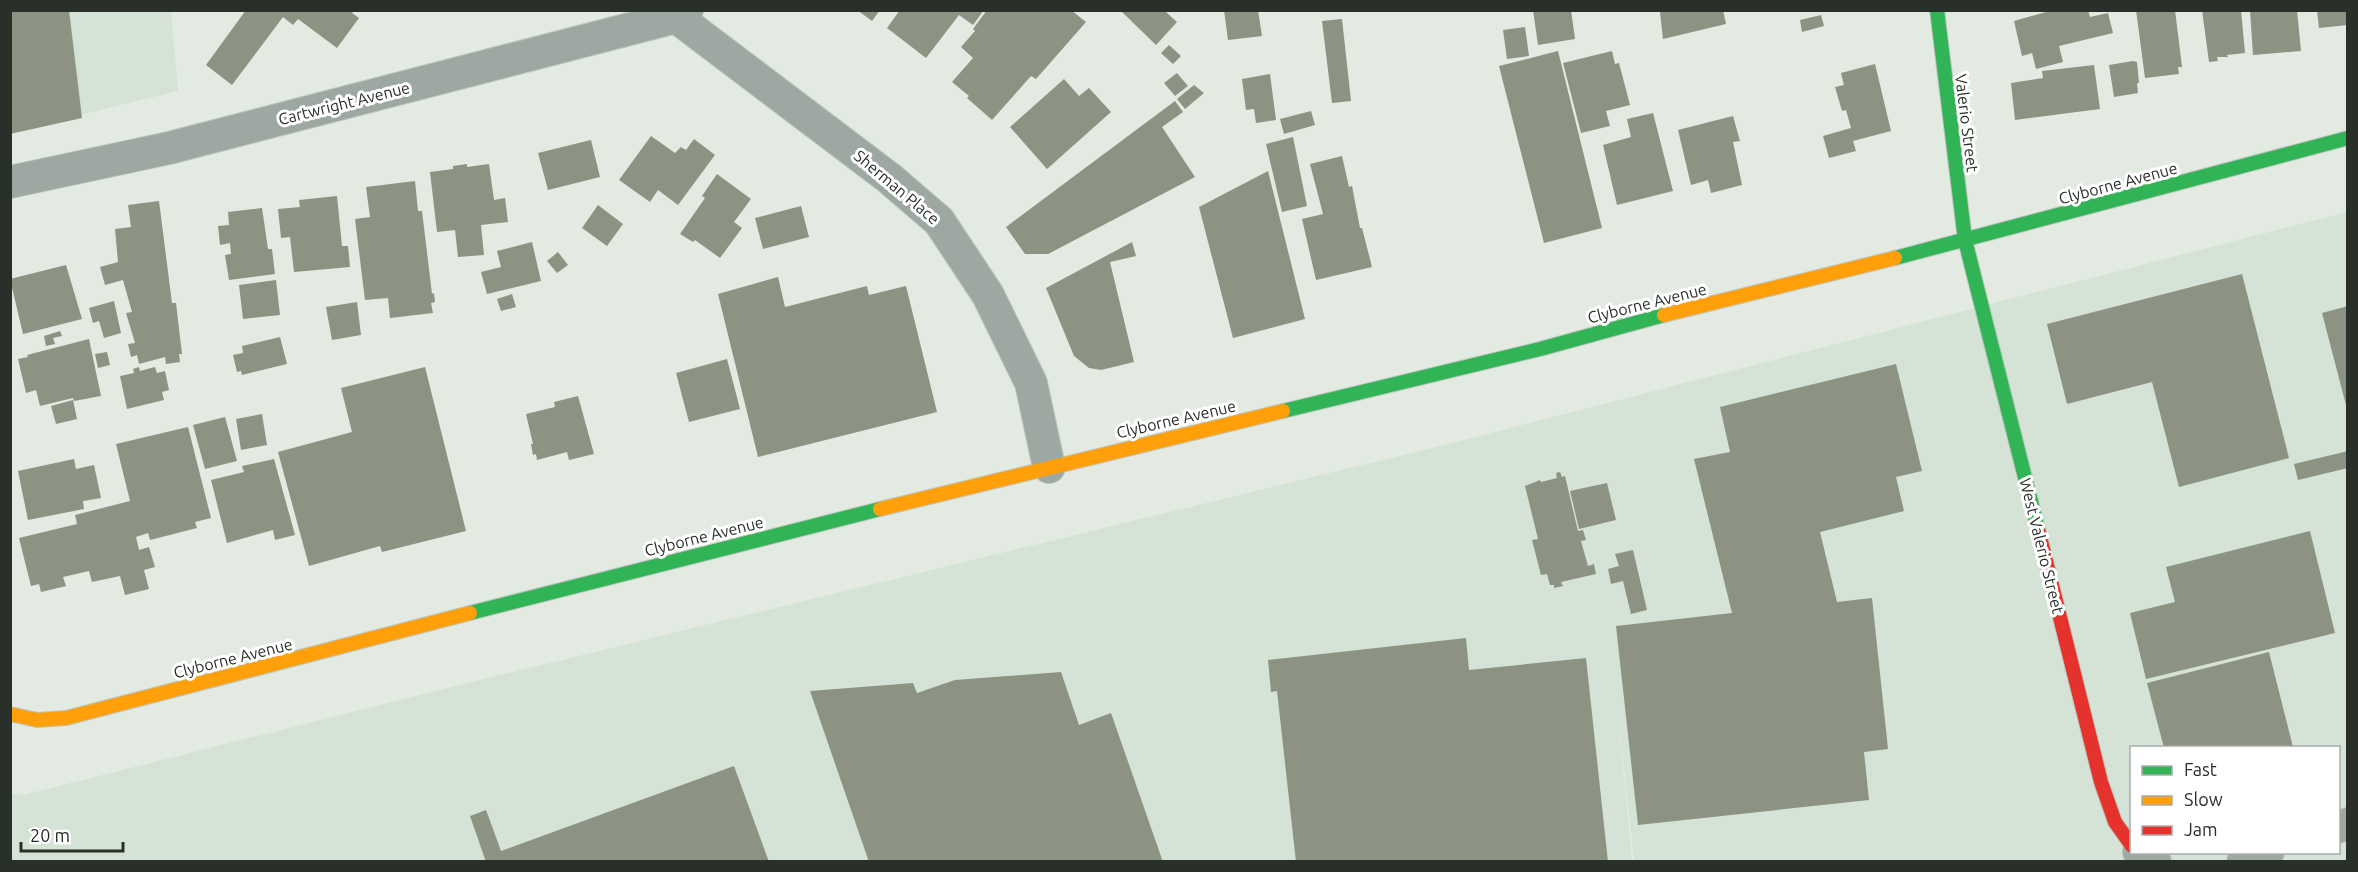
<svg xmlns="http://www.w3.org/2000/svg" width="2358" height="872" font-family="Ubuntu,sans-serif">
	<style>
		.built { fill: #d4e3d5; fill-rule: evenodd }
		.building { fill: #8c9382 }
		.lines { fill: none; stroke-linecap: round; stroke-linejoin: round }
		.street-casing { stroke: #bec4be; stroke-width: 34 }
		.fast-casing { stroke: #bec4be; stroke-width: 16 }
		.slow-casing { stroke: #bec4be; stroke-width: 16 }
		.jam-casing { stroke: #bec4be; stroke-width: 16 }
		.street { stroke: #9da8a2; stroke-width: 32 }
		.fast { stroke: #30b455; stroke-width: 14 }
		.slow { stroke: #ff9f0a; stroke-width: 14 }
		.jam { stroke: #e5322d; stroke-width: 14 }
		.labels { text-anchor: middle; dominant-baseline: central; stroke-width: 6; stroke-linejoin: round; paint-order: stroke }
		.street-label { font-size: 16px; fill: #292f29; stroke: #fff }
	</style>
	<rect width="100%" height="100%" fill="#e2eae2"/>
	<path class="built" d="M 10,11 L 171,11 L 178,91 L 11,132 Z
		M 2347,212 L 2347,861 L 1634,861 L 1617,703 L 1632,861 L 11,862 L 11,793 L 23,795 L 488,678 L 1445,445 ZM 2132,748 L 2338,748 L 2338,852 L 2132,852 Z"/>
	<path class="building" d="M 10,10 L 69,10 L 82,118 L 10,134 Z
		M 246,10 L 354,10 L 352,13 L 359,18 L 337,48 L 298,19 L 293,25 L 283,17 L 232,85 L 206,65 Z
		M 857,10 L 880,10 L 872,21 Z
		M 900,10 L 984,10 L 973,25 L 959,15 L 926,58 L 887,28 Z
		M 987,10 L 1071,10 L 1086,22 L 1036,79 L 1031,76 L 992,120 L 967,98 L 969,96 L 952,82 L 973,58 L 961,47 L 975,31 L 973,29 Z
		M 1120,10 L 1168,10 L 1166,12 L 1177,22 L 1156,45 Z
		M 1224,10 L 1258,10 L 1262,36 L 1228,40 Z
		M 1533,10 L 1571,10 L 1575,39 L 1538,45 Z
		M 1665,10 L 1723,10 L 1726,24 L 1663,39 L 1660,12 Z
		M 2053,10 L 2088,10 L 2090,17 L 2108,13 L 2113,33 L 2059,46 L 2063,62 L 2036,69 L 2032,53 L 2022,56 L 2014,21 Z
		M 2136,10 L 2175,10 L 2182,67 L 2178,67 L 2179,74 L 2145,78 Z
		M 2202,10 L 2241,10 L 2245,53 L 2227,55 L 2228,57 L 2217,57 L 2218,61 L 2209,62 Z
		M 2250,10 L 2297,10 L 2301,51 L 2253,55 Z
		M 2317,10 L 2348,10 L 2348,25 L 2319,28 Z
		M 1821,15 L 1824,26 L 1802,32 L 1800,20 Z
		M 1342,19 L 1351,101 L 1332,103 L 1322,21 Z
		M 1525,27 L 1529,56 L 1507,59 L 1503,30 Z
		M 1169,45 L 1181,56 L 1173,64 L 1161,53 Z
		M 1558,51 L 1602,228 L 1544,243 L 1499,66 Z
		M 1612,51 L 1615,64 L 1619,63 L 1630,105 L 1606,111 L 1610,126 L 1581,133 L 1563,63 Z
		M 2133,61 L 2137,62 L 2139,83 L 2137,83 L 2138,93 L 2114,97 L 2109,65 Z
		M 1875,64 L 1891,131 L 1853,141 L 1856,151 L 1829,158 L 1823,136 L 1851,128 L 1846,110 L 1842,111 L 1835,87 L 1844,85 L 1841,73 Z
		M 2094,65 L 2100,109 L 2015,120 L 2011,83 L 2043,78 L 2042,71 Z
		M 1177,73 L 1188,86 L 1175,96 L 1164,83 Z
		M 1270,74 L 1276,120 L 1256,123 L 1254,109 L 1246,110 L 1242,79 Z
		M 1064,79 L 1079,96 L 1089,88 L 1111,112 L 1047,169 L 1010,127 Z
		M 1194,85 L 1204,93 L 1185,109 L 1177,99 Z
		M 1175,101 L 1183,112 L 1162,127 L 1195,177 L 1048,254 L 1025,254 L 1006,227 Z
		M 1311,111 L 1315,125 L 1284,134 L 1280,119 Z
		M 1653,113 L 1673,191 L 1617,205 L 1603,145 L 1631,137 L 1627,119 Z
		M 1733,116 L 1740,141 L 1733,142 L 1742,185 L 1711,193 L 1708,180 L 1691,185 L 1678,130 Z
		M 651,136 L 675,153 L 681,147 L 686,150 L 694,139 L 715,155 L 678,205 L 658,190 L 650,202 L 619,180 Z
		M 1293,137 L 1307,206 L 1282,212 L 1266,144 Z
		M 591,140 L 600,177 L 548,190 L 538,153 Z
		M 1342,156 L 1349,187 L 1352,186 L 1360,228 L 1362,228 L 1372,267 L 1316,280 L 1302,219 L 1323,214 L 1310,164 Z
		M 467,164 L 467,167 L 489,164 L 494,200 L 505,198 L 508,222 L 481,225 L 484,255 L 458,257 L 455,230 L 437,232 L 430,172 L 453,169 L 453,166 Z
		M 1268,171 L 1305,319 L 1233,338 L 1199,207 Z
		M 717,174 L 751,199 L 734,222 L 742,228 L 720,258 L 695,240 L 693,242 L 680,234 L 705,198 L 702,196 Z
		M 415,181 L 418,211 L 422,211 L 432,294 L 434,293 L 435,302 L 431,303 L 433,313 L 390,318 L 388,298 L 365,300 L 355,219 L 370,217 L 366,187 Z
		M 337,196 L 342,246 L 348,246 L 350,267 L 294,272 L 290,237 L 281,238 L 278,209 L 300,207 L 299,200 Z
		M 159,201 L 172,303 L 176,303 L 182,354 L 179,354 L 180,362 L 166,364 L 165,357 L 139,364 L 137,355 L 131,357 L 128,344 L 135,343 L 126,313 L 132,312 L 123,280 L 105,285 L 100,267 L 118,262 L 115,229 L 131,227 L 128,205 Z
		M 598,205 L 623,224 L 607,246 L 582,228 Z
		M 801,206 L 809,237 L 763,249 L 755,218 Z
		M 262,208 L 268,249 L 272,249 L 275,274 L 229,280 L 225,255 L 231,254 L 230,243 L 220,245 L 218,226 L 229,225 L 228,212 Z
		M 532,242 L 541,281 L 487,294 L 481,272 L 501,267 L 497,251 Z
		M 1132,242 L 1136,256 L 1110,262 L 1134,362 L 1101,370 L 1089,368 L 1074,356 L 1046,288 Z
		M 558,252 L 568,265 L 557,273 L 547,261 Z
		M 66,265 L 82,319 L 23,334 L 10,279 Z
		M 2242,274 L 2289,458 L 2179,487 L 2152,382 L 2067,404 L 2047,324 Z
		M 778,277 L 785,307 L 867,286 L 869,295 L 906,286 L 937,412 L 758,457 L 718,294 Z
		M 276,280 L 280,315 L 243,319 L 239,285 Z
		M 512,294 L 516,307 L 501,311 L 497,299 Z
		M 114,301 L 121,333 L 104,338 L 99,321 L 93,323 L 89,308 Z
		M 357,302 L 361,335 L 332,340 L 326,307 Z
		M 2348,306 L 2348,409 L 2347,409 L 2322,313 Z
		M 60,331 L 62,336 L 53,338 L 55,344 L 46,346 L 44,336 Z
		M 280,337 L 287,364 L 242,375 L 241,371 L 237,372 L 233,355 L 243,353 L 242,346 Z
		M 89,339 L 101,396 L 74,401 L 73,398 L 40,406 L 36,390 L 26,393 L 18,359 L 28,357 L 27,355 Z
		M 107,352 L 110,365 L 98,368 L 95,354 Z
		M 727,359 L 740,409 L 689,422 L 676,373 Z
		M 1896,364 L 1922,471 L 1896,477 L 1904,511 L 1820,532 L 1837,602 L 1872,598 L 1888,749 L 1864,752 L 1869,800 L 1638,825 L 1616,626 L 1732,613 L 1694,459 L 1730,452 L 1720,407 Z
		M 139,367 L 140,371 L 155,367 L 157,373 L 165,371 L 169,390 L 162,392 L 164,400 L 127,409 L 120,376 L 134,373 L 133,369 Z
		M 425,367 L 466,531 L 382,552 L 380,546 L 309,566 L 278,452 L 352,432 L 341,388 Z
		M 578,396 L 594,454 L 569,460 L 567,452 L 537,460 L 536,454 L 533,455 L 531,444 L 533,444 L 526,414 L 555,407 L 554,402 Z
		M 73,400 L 77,419 L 56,424 L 51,406 Z
		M 262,414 L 267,445 L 241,450 L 236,419 Z
		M 225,417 L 237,461 L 205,469 L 193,425 Z
		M 188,427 L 211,518 L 195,522 L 197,528 L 150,540 L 148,533 L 136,537 L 139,550 L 149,547 L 155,567 L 144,570 L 149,589 L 125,595 L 120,576 L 92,582 L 89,571 L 63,577 L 66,586 L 41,592 L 39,584 L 31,586 L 19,538 L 77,524 L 75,515 L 130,501 L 116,444 Z
		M 2348,451 L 2348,468 L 2298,480 L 2294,464 Z
		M 74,459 L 76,469 L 94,465 L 101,498 L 83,501 L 84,509 L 28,520 L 18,471 Z
		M 274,459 L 295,535 L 275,540 L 273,530 L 227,543 L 211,480 L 244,472 L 242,466 Z
		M 1560,472 L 1562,477 L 1565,476 L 1578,531 L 1583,530 L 1586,540 L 1581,541 L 1588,566 L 1594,564 L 1596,574 L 1561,582 L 1563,586 L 1554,588 L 1554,585 L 1550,585 L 1547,574 L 1541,575 L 1532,540 L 1538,539 L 1525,486 L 1540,480 L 1541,482 L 1557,478 L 1556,473 Z
		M 1607,483 L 1616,520 L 1579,529 L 1570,491 Z
		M 2310,531 L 2335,633 L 2146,679 L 2130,613 L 2175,602 L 2166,567 Z
		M 1633,550 L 1647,610 L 1631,614 L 1623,581 L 1611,584 L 1608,569 L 1619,566 L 1615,554 Z
		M 1466,638 L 1469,670 L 1586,658 L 1608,862 L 1296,862 L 1277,691 L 1271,692 L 1268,660 Z
		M 2269,652 L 2293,747 L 2164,748 L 2147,683 Z
		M 1061,672 L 1079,725 L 1111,713 L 1163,862 L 869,862 L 810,691 L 913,683 L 917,693 L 955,680 Z
		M 734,766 L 769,862 L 486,862 L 470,816 L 486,810 L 501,851 Z"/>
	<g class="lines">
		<g class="street-casing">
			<path id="street" d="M 667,10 L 889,178 L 939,221 L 988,295 L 1031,383 L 1049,467
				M 10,182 L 169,148 L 676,17 L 687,10
				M 2338,827 L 2348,824
				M 2139,852 L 2155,862
				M 2243,862 L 2268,852"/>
		</g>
		<g class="fast-casing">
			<path id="fast" d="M 1937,10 L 1965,240 L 2039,533
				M 1895,258 L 2348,138
				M 1283,411 L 1540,349 L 1664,315
				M 470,613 L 880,509"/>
		</g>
		<g class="slow-casing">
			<path id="slow" d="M 1664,315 L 1895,258
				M 880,509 L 1283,411
				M 10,714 L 37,720 L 66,718 L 470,613"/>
		</g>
		<g class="jam-casing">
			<path id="jam" d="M 2039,533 L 2101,782 L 2115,822 L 2132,846"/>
		</g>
		<use href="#street" class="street"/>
		<use href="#fast" class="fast"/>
		<use href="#slow" class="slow"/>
		<use href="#jam" class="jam"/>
	</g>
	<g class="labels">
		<g class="street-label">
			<text transform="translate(344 103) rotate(-14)">Cartwright Avenue</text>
			<text transform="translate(1967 123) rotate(83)">Valerio Street</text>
			<text transform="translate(2118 183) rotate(-15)">Clyborne Avenue</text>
			<text transform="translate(897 187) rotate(40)">Sherman Place</text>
			<text transform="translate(1647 303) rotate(-14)">Clyborne Avenue</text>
			<text transform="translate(1176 419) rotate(-13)">Clyborne Avenue</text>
			<text transform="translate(704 536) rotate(-14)">Clyborne Avenue</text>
			<text transform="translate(2042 546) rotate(76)">West Valerio Street</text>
			<text transform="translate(233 658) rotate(-14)">Clyborne Avenue</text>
		</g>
	</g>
	<rect width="2358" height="872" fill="none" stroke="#292f29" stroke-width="24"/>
	<rect x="2130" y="746" width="210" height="108" fill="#ffffff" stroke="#a9aca9" stroke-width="1.5"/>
	<rect x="2142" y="766" width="30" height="9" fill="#30b455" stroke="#a9aca9" stroke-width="1.5"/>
	<text x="2184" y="776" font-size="18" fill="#292f29">Fast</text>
	<rect x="2142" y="796" width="30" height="9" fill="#ff9f0a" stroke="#a9aca9" stroke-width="1.5"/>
	<text x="2184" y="806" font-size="18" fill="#292f29">Slow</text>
	<rect x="2142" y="826" width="30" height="9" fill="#e5322d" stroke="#a9aca9" stroke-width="1.5"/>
	<text x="2184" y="836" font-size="18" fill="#292f29">Jam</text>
	<path d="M21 842v9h102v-9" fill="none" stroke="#292f29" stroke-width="3"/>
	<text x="30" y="842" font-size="18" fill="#292f29" stroke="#ffffff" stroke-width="4.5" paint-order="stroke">20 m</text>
</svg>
